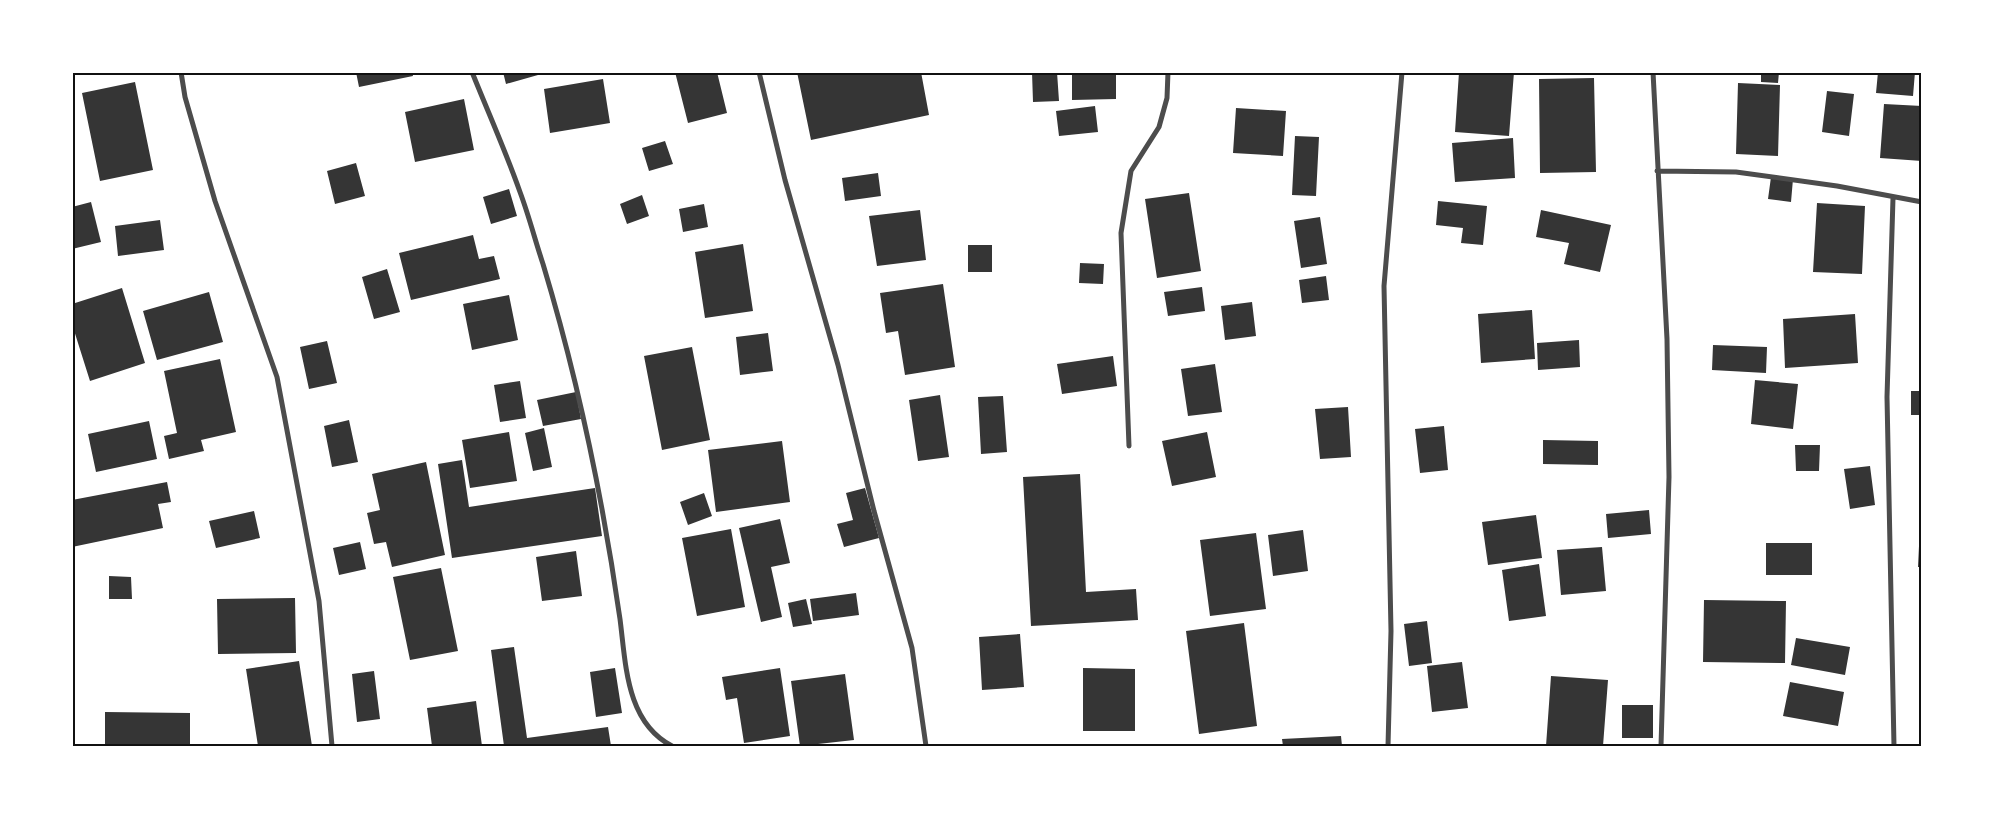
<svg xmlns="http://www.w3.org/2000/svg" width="1994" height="819" font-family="Mulish,sans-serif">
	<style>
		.building { fill: #353535 }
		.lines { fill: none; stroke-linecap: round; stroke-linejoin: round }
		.minor { stroke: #4c4c4c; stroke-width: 5 }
		.neatline { fill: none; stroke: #111; stroke-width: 2 }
	</style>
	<rect width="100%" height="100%" fill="#fff"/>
	<path class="building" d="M 356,72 L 412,72 L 413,76 L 359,87 Z
		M 503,72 L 545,72 L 545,73 L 506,84 Z
		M 675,72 L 717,72 L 727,113 L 688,123 Z
		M 797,72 L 921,72 L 929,115 L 811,140 Z
		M 1032,72 L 1057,72 L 1059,101 L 1033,102 Z
		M 1072,72 L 1116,72 L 1116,99 L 1072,100 Z
		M 1459,72 L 1514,72 L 1509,136 L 1455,132 Z
		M 1761,72 L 1779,72 L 1778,83 L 1761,82 Z
		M 1878,72 L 1915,72 L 1913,96 L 1876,93 Z
		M 1594,78 L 1596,172 L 1540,173 L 1539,79 Z
		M 603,79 L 610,123 L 550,133 L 544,89 Z
		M 135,82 L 153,170 L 100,181 L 82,93 Z
		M 1738,83 L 1780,85 L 1778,156 L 1736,154 Z
		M 1827,91 L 1854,94 L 1849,136 L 1822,132 Z
		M 464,99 L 474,150 L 415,162 L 405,112 Z
		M 1884,104 L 1922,106 L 1922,161 L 1880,158 Z
		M 1095,106 L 1098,132 L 1059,136 L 1056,111 Z
		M 1236,108 L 1286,111 L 1283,156 L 1233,153 Z
		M 1295,136 L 1319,137 L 1316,196 L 1292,195 Z
		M 1513,138 L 1515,178 L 1455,182 L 1452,143 Z
		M 665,141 L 673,164 L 649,171 L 642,148 Z
		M 356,163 L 365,196 L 335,204 L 327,171 Z
		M 878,173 L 881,196 L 845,201 L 842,178 Z
		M 1771,177 L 1793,179 L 1791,202 L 1768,199 Z
		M 509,189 L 517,216 L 491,224 L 483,197 Z
		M 1189,193 L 1201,271 L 1157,278 L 1145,199 Z
		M 642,195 L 649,216 L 627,224 L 620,204 Z
		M 1438,201 L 1487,206 L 1483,245 L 1461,243 L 1463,228 L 1436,225 Z
		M 91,202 L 101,242 L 72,249 L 72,207 Z
		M 1817,203 L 1865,206 L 1862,274 L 1813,272 Z
		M 704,204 L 708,227 L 683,232 L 679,209 Z
		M 920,210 L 926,260 L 877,266 L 869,216 Z
		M 1541,210 L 1611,225 L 1600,272 L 1564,264 L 1569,243 L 1536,237 Z
		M 1320,217 L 1327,264 L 1301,268 L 1294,221 Z
		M 160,220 L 164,250 L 118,256 L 115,226 Z
		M 473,235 L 479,259 L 494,256 L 500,279 L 411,300 L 399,253 Z
		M 743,244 L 753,311 L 705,318 L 695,252 Z
		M 968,245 L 992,245 L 992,272 L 968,272 Z
		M 1080,263 L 1104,264 L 1103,284 L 1079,283 Z
		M 387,269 L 400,312 L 374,319 L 362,277 Z
		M 1326,276 L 1329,300 L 1302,303 L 1299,280 Z
		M 943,284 L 955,367 L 905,375 L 898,331 L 886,333 L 880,293 Z
		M 1202,287 L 1205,311 L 1168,316 L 1164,292 Z
		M 122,288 L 145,363 L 90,381 L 72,324 L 72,304 Z
		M 209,292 L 223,342 L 157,360 L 143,311 Z
		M 509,295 L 518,340 L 472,350 L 463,304 Z
		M 1252,302 L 1256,336 L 1225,340 L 1221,306 Z
		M 1532,310 L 1535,359 L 1481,363 L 1478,314 Z
		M 1855,314 L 1858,363 L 1785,368 L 1783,319 Z
		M 768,333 L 773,371 L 740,375 L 736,337 Z
		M 1579,340 L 1580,367 L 1538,370 L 1537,343 Z
		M 327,341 L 337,383 L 309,389 L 300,347 Z
		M 1713,345 L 1767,347 L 1766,373 L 1712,370 Z
		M 692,347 L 710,440 L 662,450 L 644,356 Z
		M 1113,356 L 1117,386 L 1062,394 L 1057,364 Z
		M 220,359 L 236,432 L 201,440 L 204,451 L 169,459 L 164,436 L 177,433 L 164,371 Z
		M 1215,364 L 1222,412 L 1188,416 L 1181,369 Z
		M 1755,380 L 1798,384 L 1793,429 L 1751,424 Z
		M 520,381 L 526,418 L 500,422 L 494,385 Z
		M 1911,391 L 1922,391 L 1922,415 L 1911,415 Z
		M 576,392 L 581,419 L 543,426 L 537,400 Z
		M 940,395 L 949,457 L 918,461 L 909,400 Z
		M 1003,396 L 1007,452 L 981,454 L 978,397 Z
		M 1348,407 L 1351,457 L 1320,459 L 1315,409 Z
		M 349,420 L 358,462 L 332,467 L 324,426 Z
		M 149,421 L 157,459 L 96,472 L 88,434 Z
		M 1444,426 L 1448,470 L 1420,473 L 1415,429 Z
		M 544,428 L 552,467 L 533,471 L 525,433 Z
		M 509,432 L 517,481 L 470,488 L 462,440 Z
		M 1207,432 L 1216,477 L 1172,486 L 1162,441 Z
		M 1543,440 L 1598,441 L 1598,465 L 1543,464 Z
		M 782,441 L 790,502 L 716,512 L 708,450 Z
		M 1795,445 L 1820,445 L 1819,471 L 1796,471 Z
		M 462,460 L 469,507 L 595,488 L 602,536 L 452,558 L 438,464 Z
		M 426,462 L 445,555 L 392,567 L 386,542 L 374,544 L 367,513 L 380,510 L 372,474 Z
		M 1870,466 L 1875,505 L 1850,509 L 1844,469 Z
		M 1080,474 L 1086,592 L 1136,589 L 1138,620 L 1031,626 L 1023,477 Z
		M 167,482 L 171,502 L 158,504 L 163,528 L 72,547 L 72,500 Z
		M 865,488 L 879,538 L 844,547 L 837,524 L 853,520 L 846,493 Z
		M 704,493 L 712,516 L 688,525 L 680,502 Z
		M 1649,510 L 1651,534 L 1608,538 L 1606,514 Z
		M 254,511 L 260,538 L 216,548 L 209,521 Z
		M 1536,515 L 1542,558 L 1488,565 L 1482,522 Z
		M 780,519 L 790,563 L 771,567 L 782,617 L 761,622 L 739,528 Z
		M 1920,525 L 1922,525 L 1922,567 L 1918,567 Z
		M 731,529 L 745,607 L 697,616 L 682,538 Z
		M 1303,530 L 1308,571 L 1273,576 L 1268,535 Z
		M 1256,533 L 1266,609 L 1210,616 L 1200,540 Z
		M 360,542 L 366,569 L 339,575 L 333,548 Z
		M 1766,543 L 1812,543 L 1812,575 L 1766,575 Z
		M 1602,547 L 1606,591 L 1561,595 L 1557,550 Z
		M 576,551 L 582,596 L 542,601 L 536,557 Z
		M 1539,564 L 1546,616 L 1509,621 L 1502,570 Z
		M 441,568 L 458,651 L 410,660 L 393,577 Z
		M 109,576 L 131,577 L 132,599 L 109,599 Z
		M 856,593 L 859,615 L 813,621 L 810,599 Z
		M 295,598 L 296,653 L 218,654 L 217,599 Z
		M 806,599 L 812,624 L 793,627 L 788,603 Z
		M 1704,600 L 1786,601 L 1785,663 L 1703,662 Z
		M 1427,621 L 1432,663 L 1409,666 L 1404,624 Z
		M 1244,623 L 1257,726 L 1199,734 L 1186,631 Z
		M 1020,634 L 1024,687 L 982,690 L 979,637 Z
		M 1796,638 L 1850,647 L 1845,675 L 1791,665 Z
		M 514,647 L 527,738 L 608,727 L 611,746 L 504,746 L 491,650 Z
		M 299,661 L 312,746 L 258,746 L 246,669 Z
		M 1462,662 L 1468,708 L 1432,712 L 1427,666 Z
		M 615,668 L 622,713 L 596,717 L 590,672 Z
		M 780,668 L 790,736 L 744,743 L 737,698 L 726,700 L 722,677 Z
		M 1083,668 L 1135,669 L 1135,731 L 1083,731 Z
		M 374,671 L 380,719 L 357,722 L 352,674 Z
		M 845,674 L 854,740 L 800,746 L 791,681 Z
		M 1551,676 L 1608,680 L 1603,746 L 1546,746 Z
		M 1790,682 L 1844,692 L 1838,726 L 1783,716 Z
		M 476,701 L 482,746 L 432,746 L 427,708 Z
		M 1622,705 L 1653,705 L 1653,738 L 1622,738 Z
		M 105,712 L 190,713 L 190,746 L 105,746 Z
		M 1341,736 L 1342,746 L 1283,746 L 1282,739 Z"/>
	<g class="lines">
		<path class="minor" d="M 181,72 L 185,97 L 215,201 L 277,377 L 319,601 L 332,746
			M 472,72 C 488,112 506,152 520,192 C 529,216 535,240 543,264 C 578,380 603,500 620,619 C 626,665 626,722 672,746
			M 759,72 L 785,180 L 838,365 L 874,511 L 912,648 L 926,746
			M 1653,72 L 1667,339 L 1669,477 L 1661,746
			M 1657,171 L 1736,172 L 1837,186 L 1922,202
			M 1893,198 L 1887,397 L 1894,746
			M 1129,446 L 1121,233 L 1131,171 L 1159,127 L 1167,98 L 1168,72
			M 1388,746 L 1391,631 L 1384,286 L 1402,72"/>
	</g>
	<rect width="1994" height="819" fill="none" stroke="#ffffff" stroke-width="148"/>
	<rect x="74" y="74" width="1846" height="671" class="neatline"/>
</svg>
